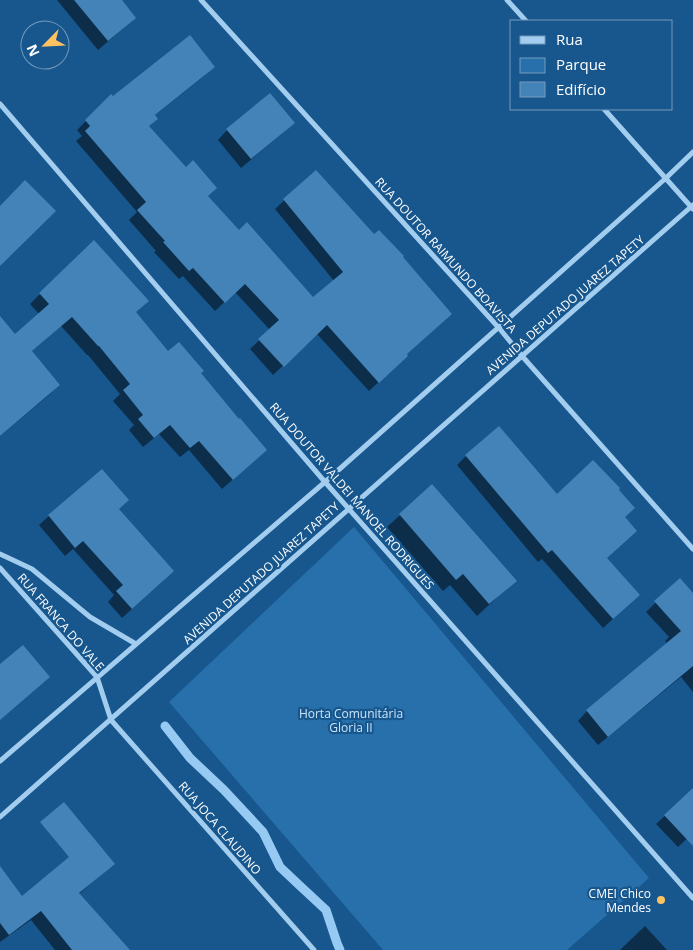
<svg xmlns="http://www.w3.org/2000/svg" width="693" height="950" font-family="'Open Sans',sans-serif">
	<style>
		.green { fill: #2770ab }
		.shadow { fill: #0007 }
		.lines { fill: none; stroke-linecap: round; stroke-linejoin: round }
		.stream { stroke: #96caf2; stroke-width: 9 }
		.building { fill: #4483b8 }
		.minor { stroke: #a3cdef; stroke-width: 5 }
		.poi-dot { fill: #ffc261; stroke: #17578e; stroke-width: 2 }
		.labels { text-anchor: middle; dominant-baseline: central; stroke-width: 4.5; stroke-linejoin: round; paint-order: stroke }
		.street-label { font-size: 12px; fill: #fff; stroke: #17578e }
		.park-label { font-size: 12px; fill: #cae5fb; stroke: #17578e }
		.poi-label { font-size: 12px; fill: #fff; stroke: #17578e; text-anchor: end }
	</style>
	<rect width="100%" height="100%" fill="#17578e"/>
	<path class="green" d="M 354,527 L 649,878 L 567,950 L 383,950 L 169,702 Z"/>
	<path class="shadow" d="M 57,0 L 120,0 L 135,18 L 125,27 L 98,50 Z
		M 213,67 L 204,76 L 154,116 L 156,119 L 148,127 L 207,197 L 239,231 L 313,299 L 334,281 L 275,209 L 316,171 L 405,355 L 397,365 L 369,391 L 317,334 L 273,375 L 250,349 L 270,330 L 235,292 L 215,311 L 183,276 L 179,279 L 154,252 L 156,251 L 129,220 L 137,212 L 76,141 L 82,136 L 77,130 L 111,96 L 113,98 Z
		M 270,95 L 284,132 L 241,168 L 218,140 L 227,130 Z
		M 40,294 L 135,313 L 168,353 L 200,374 L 255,460 L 222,489 L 189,450 L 180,457 L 159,434 L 143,447 L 129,430 L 134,425 L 113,401 L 120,394 L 88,355 L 87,355 L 61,326 L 31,352 L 59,385 L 49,395 L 0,436 L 0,325 L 15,335 L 39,314 L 30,304 Z
		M 466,456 L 557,496 L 623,518 L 606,559 L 629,604 L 603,628 L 542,559 L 538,562 L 457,465 Z
		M 102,471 L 118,509 L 164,580 L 122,618 L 108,602 L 114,595 L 73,549 L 65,556 L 39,525 L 49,516 Z
		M 432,486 L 515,581 L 477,616 L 450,585 L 443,591 L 387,527 Z
		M 679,580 L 693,595 L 693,692 L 681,677 L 598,745 L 578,721 L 587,711 L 668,644 L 665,641 L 669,637 L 646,612 Z
		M 693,790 L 693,833 L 678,847 L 656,824 Z
		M 113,864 L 79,894 L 128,950 L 55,950 L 31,920 L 0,942 L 0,874 L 22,898 Z
		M 645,926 L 667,950 L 620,950 Z"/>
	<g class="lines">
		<path class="stream" d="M 165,726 L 190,758 L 224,790 L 263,832 L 280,867 L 298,884 L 326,910 L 337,943 L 340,950"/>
	</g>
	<path class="building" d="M 74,0 L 122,0 L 136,18 L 108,41 Z
		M 190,35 L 215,67 L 155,115 L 158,119 L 149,126 L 186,167 L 193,160 L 217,188 L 208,196 L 239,230 L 247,222 L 313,297 L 343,272 L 283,199 L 316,170 L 374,234 L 379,230 L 404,256 L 403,257 L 452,314 L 407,354 L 408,356 L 379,383 L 327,325 L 284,367 L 258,339 L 279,320 L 245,284 L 225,303 L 193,268 L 189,271 L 163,242 L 165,241 L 137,210 L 146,202 L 85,131 L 90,126 L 85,120 L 111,94 L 113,96 Z
		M 270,93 L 295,123 L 251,159 L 226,129 Z
		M 25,180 L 56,211 L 0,266 L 0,206 Z
		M 94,240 L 149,301 L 136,312 L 168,351 L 179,342 L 204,371 L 201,373 L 239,419 L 240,418 L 267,450 L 233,480 L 199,441 L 190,448 L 170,425 L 154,438 L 138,419 L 143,415 L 123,390 L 130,384 L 99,346 L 98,346 L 72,317 L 32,351 L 60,385 L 0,436 L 0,316 L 15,334 L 49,304 L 39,293 Z
		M 499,426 L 557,494 L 593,460 L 620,488 L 619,490 L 635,508 L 625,517 L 637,531 L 607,558 L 640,595 L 613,619 L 552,550 L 548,553 L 465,455 Z
		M 102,469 L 129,500 L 119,509 L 174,571 L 132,609 L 116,591 L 123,585 L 83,541 L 75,548 L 48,515 Z
		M 432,484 L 517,581 L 489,604 L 463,574 L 456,580 L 399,514 Z
		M 680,578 L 693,593 L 693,666 L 608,737 L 586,710 L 681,631 L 654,601 Z
		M 23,645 L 50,677 L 0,720 L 0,664 Z
		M 693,788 L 693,846 L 664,815 Z
		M 64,802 L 115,864 L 79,893 L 130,950 L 72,950 L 41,911 L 9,935 L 0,923 L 0,866 L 22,896 L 69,857 L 40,822 Z"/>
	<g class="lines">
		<path class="minor" d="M 201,0 L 499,328 L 522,356 L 693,549
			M 507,0 L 526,21
			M 0,104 L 325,482 L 693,898
			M 604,109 L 693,209
			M 0,554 L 32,569 L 90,617 L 136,644
			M 0,568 L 97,677 L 111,720 L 314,950
			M 0,761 L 325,482 L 666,178 L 693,152
			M 0,817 L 693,205"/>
	</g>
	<circle class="poi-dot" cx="661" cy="900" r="5"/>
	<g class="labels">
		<g class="street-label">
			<text transform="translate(446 255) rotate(48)">RUA DOUTOR RAIMUNDO BOAVISTA</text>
			<text transform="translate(565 305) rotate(-41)">AVENIDA DEPUTADO JUAREZ TAPETY</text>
			<text transform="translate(352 496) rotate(49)">RUA DOUTOR VALDEI MANOEL RODRIGUES</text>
			<text transform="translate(261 573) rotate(-42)">AVENIDA DEPUTADO JUAREZ TAPETY</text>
			<text transform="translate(61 622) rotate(49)">RUA FRANCA DO VALE</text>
			<text transform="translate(220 828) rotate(49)">RUA JOCA CLAUDINO</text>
		</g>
		<g class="park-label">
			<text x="351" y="713">Horta Comunitária<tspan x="351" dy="14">Gloria II</tspan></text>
		</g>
		<g class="poi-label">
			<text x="651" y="893">CMEI Chico<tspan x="651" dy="14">Mendes</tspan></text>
		</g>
	</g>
	<rect x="510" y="20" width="162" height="90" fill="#17578e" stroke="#749abb"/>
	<rect x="520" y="36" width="25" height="8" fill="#a3cdef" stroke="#749abb"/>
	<text x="556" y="45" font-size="15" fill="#ffffff">Rua</text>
	<rect x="520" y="58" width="25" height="15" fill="#2770ab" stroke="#749abb"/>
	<text x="556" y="70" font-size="15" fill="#ffffff">Parque</text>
	<rect x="520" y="82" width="25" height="15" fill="#4483b8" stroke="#749abb"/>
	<text x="556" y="95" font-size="15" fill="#ffffff">Edifício</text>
	<g transform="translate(45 45) rotate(246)"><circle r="24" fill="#17578e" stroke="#749abb"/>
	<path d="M0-4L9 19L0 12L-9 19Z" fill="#ffc261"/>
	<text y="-8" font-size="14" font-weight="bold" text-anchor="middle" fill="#ffffff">N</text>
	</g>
</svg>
